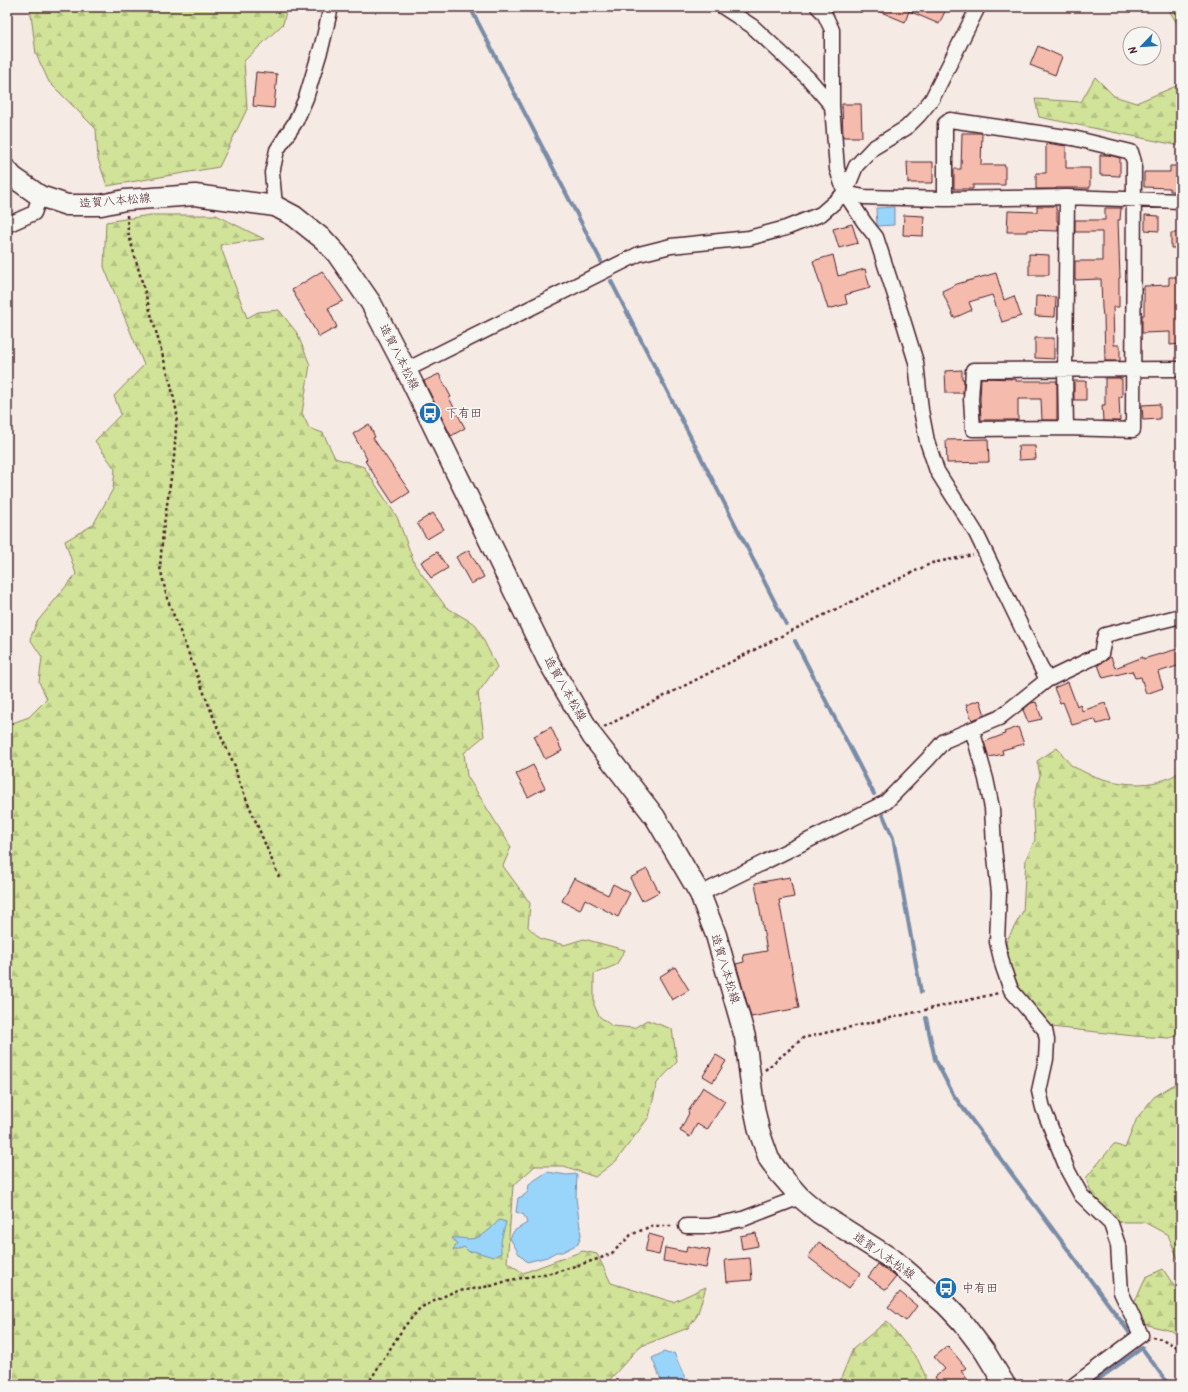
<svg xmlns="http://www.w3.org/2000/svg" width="1188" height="1392" font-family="Kalam,'Klee One',sans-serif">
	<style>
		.forest { fill: url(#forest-firs); stroke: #8d8162 }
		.water { fill: #99d5fa; stroke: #798ca7 }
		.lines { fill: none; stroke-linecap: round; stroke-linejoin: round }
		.stream { stroke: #798ca7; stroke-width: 4 }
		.building { fill: #f5bcad; stroke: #4a1f2b }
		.street-casing { stroke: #4a1f2b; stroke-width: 17 }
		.secondary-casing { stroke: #4a1f2b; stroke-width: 23 }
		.path { stroke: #4a1f2b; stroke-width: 2.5; stroke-dasharray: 3 3; stroke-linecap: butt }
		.street { stroke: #f6f6f2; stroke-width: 14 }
		.secondary { stroke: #f6f6f2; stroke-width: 20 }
		.labels { text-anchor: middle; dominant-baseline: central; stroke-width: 3.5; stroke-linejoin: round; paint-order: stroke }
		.street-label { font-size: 12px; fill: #4a1f2b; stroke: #f6f6f2 }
		.poi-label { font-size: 12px; fill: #4a1f2b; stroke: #f6f6f2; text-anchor: start }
	</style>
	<defs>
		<pattern id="forest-firs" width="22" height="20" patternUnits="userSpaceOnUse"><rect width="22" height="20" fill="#d0e398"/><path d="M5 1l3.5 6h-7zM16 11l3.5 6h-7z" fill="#b4c283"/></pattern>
	</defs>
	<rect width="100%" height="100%" fill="#f6eae4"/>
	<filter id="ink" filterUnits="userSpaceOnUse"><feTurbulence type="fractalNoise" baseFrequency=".025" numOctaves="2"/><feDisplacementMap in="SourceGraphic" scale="8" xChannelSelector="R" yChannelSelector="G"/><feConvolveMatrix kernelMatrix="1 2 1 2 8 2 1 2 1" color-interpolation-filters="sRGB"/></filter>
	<g filter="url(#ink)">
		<path class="forest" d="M 30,7 L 287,7 L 283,24 L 244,61 L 247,109 L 219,167 L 107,186 L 98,159 L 96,129 L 49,82 L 36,54 Z
			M 1167,7 L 1181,7 L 1181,30 Z
			M 1095,77 L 1114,96 L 1136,103 L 1181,84 L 1181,146 L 1039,117 L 1035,99 L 1081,102 Z
			M 150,215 L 216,215 L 264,239 L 220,245 L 247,318 L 258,312 L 279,310 L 297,333 L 310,365 L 302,413 L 309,428 L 323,433 L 335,458 L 364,467 L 397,517 L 415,565 L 446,607 L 476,625 L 497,667 L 478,693 L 484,736 L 464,753 L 467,776 L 511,847 L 503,866 L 530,903 L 528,927 L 541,939 L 564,945 L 584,939 L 625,950 L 616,965 L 594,974 L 594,1005 L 599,1016 L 612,1026 L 634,1028 L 647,1020 L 672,1029 L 677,1062 L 657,1083 L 649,1117 L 616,1161 L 595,1177 L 564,1166 L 535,1166 L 513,1186 L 507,1262 L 523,1273 L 583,1251 L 597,1254 L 611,1283 L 673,1302 L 706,1287 L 697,1316 L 688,1328 L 639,1347 L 605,1385 L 7,1385 L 7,725 L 29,717 L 47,699 L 39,682 L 42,657 L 30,639 L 37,622 L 76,574 L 65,541 L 93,525 L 113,489 L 115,469 L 95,441 L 121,414 L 114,396 L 144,365 L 104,267 L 106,222 Z
			M 1057,748 C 1062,753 1066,760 1071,765 C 1074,768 1080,769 1084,772 C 1112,785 1155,791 1181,771 L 1181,1035 L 1169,1038 L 1134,1036 L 1051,1027 L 1018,986 L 1010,964 L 1006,942 L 1023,911 L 1026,859 L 1035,840 L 1033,804 L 1040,775 L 1037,761 Z
			M 1181,1080 L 1181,1261 L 1179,1261 L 1168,1235 L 1144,1222 L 1119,1222 L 1093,1198 L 1086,1178 L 1114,1144 L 1125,1148 L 1137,1118 L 1154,1097 Z
			M 1163,1269 L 1176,1289 L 1181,1292 L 1181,1337 L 1172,1331 L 1144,1324 L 1134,1304 L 1146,1277 Z
			M 887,1321 L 918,1360 L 925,1375 L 925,1385 L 838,1385 L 853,1349 Z"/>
		<path class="water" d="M 894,207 L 894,225 L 877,226 L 876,208 Z
			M 547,1172 L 567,1175 L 577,1174 L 576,1198 L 581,1235 L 578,1244 L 562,1252 L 556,1252 L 547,1257 L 527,1262 L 519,1254 L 510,1238 L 514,1231 L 527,1223 L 524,1215 L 516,1212 L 518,1198 L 523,1196 L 528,1192 L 529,1184 Z
			M 499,1220 L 506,1222 C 503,1235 500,1239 501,1253 L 493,1257 L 473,1251 L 469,1252 L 464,1247 L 458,1250 L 453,1250 L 457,1244 L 452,1238 C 459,1237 463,1239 469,1239 C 481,1239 491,1229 499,1220 Z
			M 664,1352 L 669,1354 L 674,1353 L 688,1385 L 663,1385 L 652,1358 Z"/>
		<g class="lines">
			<path class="stream" d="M 470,7 L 601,261
				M 611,281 L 786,624
				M 795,641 L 874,794
				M 883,815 L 893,838 L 921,992
				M 926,1018 L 935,1059 L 954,1096 L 1129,1332
				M 1090,1385 L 1142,1348 L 1169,1385"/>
		</g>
		<path class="building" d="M 869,7 L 947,7 L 939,24 L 909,11 L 905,22 Z
			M 1038,46 L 1062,57 L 1055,75 L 1030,65 Z
			M 256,72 L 277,74 L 274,108 L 253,106 Z
			M 842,104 L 861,104 L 862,137 L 843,137 Z
			M 962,133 L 982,133 L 981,165 L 1005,165 L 1005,185 L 973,185 L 973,189 L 954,189 L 954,169 L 961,169 Z
			M 1046,143 L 1066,146 L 1066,168 L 1090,168 L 1090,188 L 1056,188 L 1056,189 L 1036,189 L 1036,173 L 1046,173 Z
			M 1100,155 L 1109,155 L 1120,158 L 1120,176 L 1100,175 Z
			M 907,162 L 933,162 L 933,183 L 908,183 Z
			M 1170,166 L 1181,166 L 1181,191 L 1170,191 L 1170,188 L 1144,187 L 1144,172 L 1170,172 Z
			M 1037,206 L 1056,206 L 1056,210 L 1057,210 L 1057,221 L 1058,221 L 1058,231 L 1027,230 L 1027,232 L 1007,232 L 1008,211 L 1037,212 Z
			M 1105,208 L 1121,208 L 1120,220 L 1118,220 L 1120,278 L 1119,278 L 1119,307 L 1113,307 L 1114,345 L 1120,345 L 1120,361 L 1105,361 L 1104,315 L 1103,316 L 1102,308 L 1101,279 L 1075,280 L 1075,261 L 1102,261 L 1102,232 L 1075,232 L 1075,220 L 1105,220 Z
			M 904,215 L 924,216 L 923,236 L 903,235 Z
			M 1145,215 L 1159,216 L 1159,231 L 1145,230 Z
			M 852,224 L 858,243 L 839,248 L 833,229 Z
			M 1171,233 L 1181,233 L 1181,248 L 1171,248 Z
			M 1029,254 L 1049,255 L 1049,275 L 1029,275 Z
			M 833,255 L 838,276 L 865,269 L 870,288 L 845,295 L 847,304 L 828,309 L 813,261 Z
			M 322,271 L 343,301 L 328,308 L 337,327 L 319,337 L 292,290 Z
			M 996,273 L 1004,300 L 1014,296 L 1021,316 L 1002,322 L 992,295 L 969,302 L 972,310 L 954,318 L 942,291 L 957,284 Z
			M 1169,277 L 1181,277 L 1181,344 L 1170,345 L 1170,332 L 1142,333 L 1142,315 L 1144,315 L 1144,286 L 1169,285 Z
			M 1036,296 L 1056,297 L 1055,317 L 1035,316 Z
			M 1035,338 L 1054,338 L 1054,359 L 1035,358 Z
			M 962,370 L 962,379 L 964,379 L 963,393 L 946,393 L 945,371 Z
			M 439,374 L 451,397 L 449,398 L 465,428 L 451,436 L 424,381 Z
			M 981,378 L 1016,379 L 1016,381 L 1057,381 L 1057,420 L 1042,420 L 1041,399 L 1018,399 L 1018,420 L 981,420 L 980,399 Z
			M 1105,378 L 1120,378 L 1120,379 L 1122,379 L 1122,397 L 1119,397 L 1120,421 L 1103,421 L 1102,405 L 1105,405 Z
			M 1074,381 L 1086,381 L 1086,400 L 1074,400 Z
			M 1160,404 L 1160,419 L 1143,420 L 1142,405 Z
			M 369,424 L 375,437 L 373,438 L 410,492 L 393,503 L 365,461 L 367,459 L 353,434 Z
			M 988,439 L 989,462 L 947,463 L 946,440 Z
			M 1018,446 L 1035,446 L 1036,459 L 1019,460 Z
			M 433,513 L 444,529 L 427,539 L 417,523 Z
			M 469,550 L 484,577 L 471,584 L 456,557 Z
			M 437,552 L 448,568 L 431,578 L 421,562 Z
			M 1181,648 L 1181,665 L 1158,672 L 1163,688 L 1146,694 L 1141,677 L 1135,678 L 1132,671 L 1103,678 L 1098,665 L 1111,657 L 1115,668 L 1143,657 L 1143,659 Z
			M 1068,682 L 1077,706 L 1080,704 L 1082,711 L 1105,703 L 1111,720 L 1097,724 L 1095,719 L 1072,725 L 1063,702 L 1060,703 L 1054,688 Z
			M 980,700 L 985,715 L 972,720 L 966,705 Z
			M 1036,702 L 1042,719 L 1028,722 L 1023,710 L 1031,703 Z
			M 551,727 L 562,751 L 545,759 L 534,736 Z
			M 1018,727 L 1024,744 L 1002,750 L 1003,754 L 989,757 L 984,742 L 1005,734 L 1004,732 Z
			M 533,765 L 545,788 L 528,797 L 516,774 Z
			M 647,869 L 659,892 L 642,901 L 630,878 Z
			M 790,877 L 794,897 L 779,900 L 799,1008 L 751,1017 L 736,964 L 744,962 L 743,955 L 767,951 L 755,883 Z
			M 574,878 L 608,895 L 613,884 L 630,893 L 618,917 L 585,899 L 580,910 L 562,901 Z
			M 675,967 L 689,990 L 672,1000 L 659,977 Z
			M 716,1055 L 726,1061 L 713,1082 L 703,1076 Z
			M 703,1087 L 725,1101 L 707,1130 L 697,1124 L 690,1137 L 680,1131 L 689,1113 L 688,1112 Z
			M 756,1233 L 758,1246 L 742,1249 L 740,1236 Z
			M 649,1234 L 663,1238 L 659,1255 L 645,1252 Z
			M 819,1242 L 861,1273 L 849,1288 L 808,1257 Z
			M 687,1246 L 710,1250 L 706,1268 L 663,1261 L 665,1248 L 686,1252 Z
			M 750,1258 L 752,1280 L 727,1282 L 725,1260 Z
			M 878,1264 L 896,1277 L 886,1290 L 868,1277 Z
			M 900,1292 L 917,1306 L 906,1321 L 888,1307 Z
			M 948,1346 L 966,1368 L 961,1371 L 972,1385 L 941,1385 L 935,1377 L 945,1369 L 934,1357 Z"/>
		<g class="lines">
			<g class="street-casing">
				<path id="street" d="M 723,7 L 752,26 L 809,79 L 832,106
					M 818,7 L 824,13 L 832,30 L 832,106 L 837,169 L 845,193 L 864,222 L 876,237 L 903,320 L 916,362 L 921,410 L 927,441 L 937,471 L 976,533 L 1047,680
					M 845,193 L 864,197 L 945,199 L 1067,197 L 1181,201
					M 945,199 L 945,124 L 950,120 L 1073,138 L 1131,152 L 1134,162 L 1133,430 L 1066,428 L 973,429 L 971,399 L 973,370 L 1181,369
					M 275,206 L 272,173 L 277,150 L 296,121 L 306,98 L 322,45 L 331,7
					M 7,225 L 34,213 L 40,196
					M 406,370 L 639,254 L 671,246 L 749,238 L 786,228 L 821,214 L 845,193 L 856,166 L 873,148 L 906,128 L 919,115 L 932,99 L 978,7
					M 1066,428 L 1065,370 L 1067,197
					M 972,729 L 986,779 L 992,808 L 994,847 L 999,893 L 997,942 L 1003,967 L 1011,990 L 1045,1030 L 1047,1040 L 1046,1059 L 1039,1091 L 1043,1108 L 1068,1171 L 1081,1195 L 1111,1224 L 1118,1245 L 1121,1292 L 1141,1335 L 1074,1385
					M 700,894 L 886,802 L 928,759 L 944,741 L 999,718 L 1047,680 L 1101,654 L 1105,635 L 1181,616
					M 686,1226 L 709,1226 L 743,1219 L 800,1197"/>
			</g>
			<g class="secondary-casing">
				<path id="secondary" d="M 7,170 L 13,177 L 40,196 L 67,205 L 101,205 L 125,200 L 195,195 L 275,206 L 294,216 L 324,240 L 337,254 L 371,303 L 406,370 L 548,661 L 592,736 L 655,817 L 700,894 L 716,935 L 745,1037 L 754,1107 L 759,1131 L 769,1159 L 779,1173 L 800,1197 L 819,1213 L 895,1261 L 946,1305 L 963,1323 L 985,1352 L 1005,1385"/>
			</g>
			<path class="path" d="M 127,215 L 128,232 L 171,385 L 177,413 L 174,458 L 163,531 L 160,567 L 167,598 L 222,739 L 235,766 L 238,779 L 279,877
				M 604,727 L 797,628 L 932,563 L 973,555
				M 765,1070 L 803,1038 L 999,993
				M 1152,1337 L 1162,1339 L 1181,1349
				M 367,1385 L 404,1327 L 420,1308 L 453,1292 L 491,1286 L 510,1280 L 556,1272 L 601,1258 L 612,1253 L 631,1235 L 651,1226 L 674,1226"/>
			<use href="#street" class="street"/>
			<use href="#secondary" class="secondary"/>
		</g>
	</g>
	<defs>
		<g id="bus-disc" transform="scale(1.15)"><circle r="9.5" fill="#1f6fb2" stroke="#f6f6f2"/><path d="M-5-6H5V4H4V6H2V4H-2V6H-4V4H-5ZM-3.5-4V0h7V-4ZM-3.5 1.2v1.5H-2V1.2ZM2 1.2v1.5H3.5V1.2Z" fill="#fff"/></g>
	</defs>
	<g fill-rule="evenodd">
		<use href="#bus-disc" x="430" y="413"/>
		<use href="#bus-disc" x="946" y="1288"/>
	</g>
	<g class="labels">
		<g class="street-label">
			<text transform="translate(115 201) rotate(-5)">造賀八本松線</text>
			<text transform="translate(399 357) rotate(63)">造賀八本松線</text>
			<text transform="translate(565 689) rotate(60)">造賀八本松線</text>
			<text transform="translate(725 969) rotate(73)">造賀八本松線</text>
			<text transform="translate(884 1256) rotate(35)">造賀八本松線</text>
		</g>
		<g class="poi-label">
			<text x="446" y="413">下有田</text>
			<text x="962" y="1288">中有田</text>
		</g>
	</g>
	<rect width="1188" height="1392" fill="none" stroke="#f6f6f2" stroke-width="24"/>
	<rect x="12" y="12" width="1164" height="1368" fill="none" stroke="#4a1f2b" stroke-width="1.5" filter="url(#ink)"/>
	<g transform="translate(1142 46) rotate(245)"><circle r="19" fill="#f6f6f2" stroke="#b1a0a2"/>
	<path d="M0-3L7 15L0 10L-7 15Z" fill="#1f6fb2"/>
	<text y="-6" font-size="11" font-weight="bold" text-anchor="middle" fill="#4a1f2b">N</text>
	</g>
</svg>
